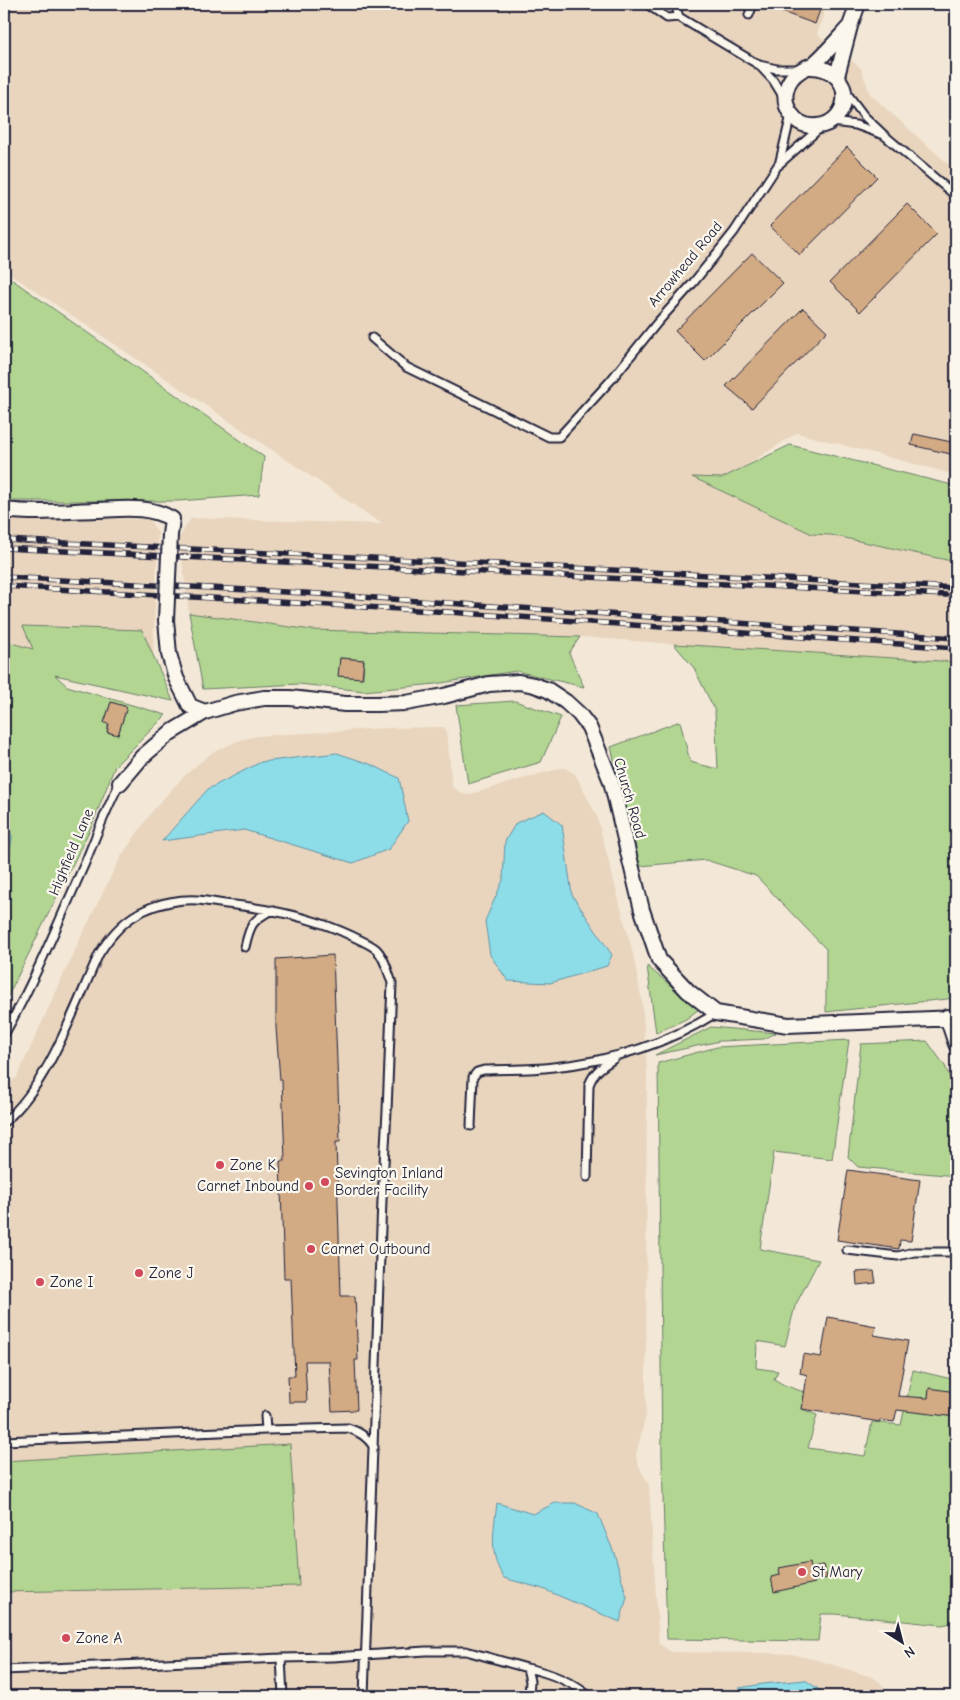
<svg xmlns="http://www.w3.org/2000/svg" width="960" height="1700" font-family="'Comic Neue',sans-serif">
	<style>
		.built { fill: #e9d5be }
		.green { fill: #b2d692; stroke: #6a7c66; fill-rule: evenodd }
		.water { fill: #8ddde9; stroke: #6292a3 }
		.building { fill: #d2aa84; stroke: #22223b }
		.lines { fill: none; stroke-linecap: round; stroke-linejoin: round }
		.service-casing { stroke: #22223b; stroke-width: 11 }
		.minor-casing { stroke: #22223b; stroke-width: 18 }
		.service { stroke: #fbf7ec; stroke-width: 7 }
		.minor { stroke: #fbf7ec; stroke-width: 14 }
		.rail-casing { stroke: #22223b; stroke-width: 5.5 }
		.rail { stroke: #fbf7ec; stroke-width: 4; stroke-dasharray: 11; stroke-linecap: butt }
		.minor-bridge-casing { stroke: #22223b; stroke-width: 18; stroke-linecap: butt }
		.minor-bridge { stroke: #fbf7ec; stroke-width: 14 }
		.poi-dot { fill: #d1495b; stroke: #fbf7ec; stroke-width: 2 }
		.labels { text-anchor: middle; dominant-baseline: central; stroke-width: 4.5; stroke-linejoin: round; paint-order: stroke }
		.street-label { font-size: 15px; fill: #22223b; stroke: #fbf7ec }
		.poi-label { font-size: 15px; fill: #22223b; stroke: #fbf7ec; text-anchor: start }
	</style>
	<rect width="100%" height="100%" fill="#f3e8d7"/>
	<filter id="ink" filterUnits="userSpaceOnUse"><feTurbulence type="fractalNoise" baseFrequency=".02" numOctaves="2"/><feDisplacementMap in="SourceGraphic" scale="10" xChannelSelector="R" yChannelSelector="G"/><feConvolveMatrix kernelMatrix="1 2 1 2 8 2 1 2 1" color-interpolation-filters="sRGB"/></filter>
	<g filter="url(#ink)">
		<path class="built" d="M 4,4 L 827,4 L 817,34 L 861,68 L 870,94 L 956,171 L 956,475 L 797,433 L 739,470 L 831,535 L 956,562 L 956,708 L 694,668 L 674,644 L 580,637 L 312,630 L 189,613 L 179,538 L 191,518 L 382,524 L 4,270 Z
			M 4,516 L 149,519 L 158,533 L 153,655 L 34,650 L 4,641 Z
			M 439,727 L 444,727 L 447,731 L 452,786 L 463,794 L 467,795 L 560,768 L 565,768 L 575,774 L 597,816 L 633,954 L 642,1001 L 647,1068 L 646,1415 L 636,1455 L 638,1464 L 649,1485 L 659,1644 L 672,1652 L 772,1653 L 791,1654 L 821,1661 L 872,1677 L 880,1682 L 890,1696 L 4,1696 L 4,1088 L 17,1077 L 78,943 L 120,858 L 153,810 L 183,777 L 211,753 L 240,740 L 257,736 L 386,728 Z"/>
		<path class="green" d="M 4,274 L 264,457 L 259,495 L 178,501 L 9,501 L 4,499 Z
			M 790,445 L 956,486 L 956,562 L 831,535 L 812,534 L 692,477 L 722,478 Z
			M 189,613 L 312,630 L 580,637 L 569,653 L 584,687 L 516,671 L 435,684 L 364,691 L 299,684 L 203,689 ZM 340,658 L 364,660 L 363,678 L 339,676 Z
			M 23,626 L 142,630 L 173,701 L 55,675 L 67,686 L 166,715 L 115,766 L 92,825 L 4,1004 L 4,890 L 12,837 L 4,815 L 4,641 L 33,649 ZM 111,702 L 127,707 L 118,735 L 107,732 L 109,724 L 104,722 Z
			M 674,644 L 956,662 L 956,998 L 826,1012 L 826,949 L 756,876 L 706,860 L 640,866 L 611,747 L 680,721 L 690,762 L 718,769 L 715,711 L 694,668 Z
			M 515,701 L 561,717 L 541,762 L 468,784 L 456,705 Z
			M 647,966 L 699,1009 L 686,1019 L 656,1033 Z
			M 711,1027 L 776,1033 L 764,1039 L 720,1041 L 655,1055 Z
			M 849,1040 L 832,1159 L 774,1152 L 760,1249 L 819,1260 L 795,1306 L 785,1346 L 757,1341 L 756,1368 L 778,1371 L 774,1379 L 784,1385 L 804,1392 L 802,1409 L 817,1415 L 808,1448 L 865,1456 L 872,1422 L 901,1425 L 913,1370 L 956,1380 L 956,1392 L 929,1389 L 928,1398 L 912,1411 L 956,1417 L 956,1622 L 942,1625 L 836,1614 L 821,1614 L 818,1641 L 667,1639 L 662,1458 L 658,1063 L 717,1047 Z
			M 927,1041 L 945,1066 L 956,1093 L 956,1176 L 858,1167 L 848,1157 L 861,1044 Z
			M 290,1444 L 299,1586 L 4,1592 L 4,1461 Z"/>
		<path class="water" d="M 337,753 L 370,764 L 399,778 L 408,821 L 389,849 L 353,863 L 244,830 L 162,841 L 208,789 L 261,762 Z
			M 544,811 L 562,825 L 572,895 L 612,955 L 607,966 L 550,983 L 508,981 L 490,955 L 485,921 L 503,880 L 505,841 L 516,823 Z
			M 4,815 L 12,837 L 4,890 Z
			M 497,1503 L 533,1514 L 555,1503 L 575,1503 L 598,1514 L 614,1553 L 627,1597 L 620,1622 L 543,1589 L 504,1578 C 488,1554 494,1530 497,1503 Z
			M 805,1680 L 824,1693 L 823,1696 L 735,1696 L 739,1688 L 763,1684 Z"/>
		<path class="building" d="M 763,4 L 822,4 L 815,24 L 763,5 Z
			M 847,147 L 877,177 L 800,255 L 770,226 Z
			M 907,204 L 937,234 L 860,312 L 830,282 Z
			M 752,253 L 783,283 L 705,361 L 675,331 Z
			M 803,308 L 827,331 L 752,408 L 726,386 Z
			M 914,434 L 956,443 L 955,455 L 911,445 Z
			M 340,658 L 364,660 L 362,678 L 338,676 Z
			M 111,702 L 127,707 L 118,735 L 107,732 L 109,724 L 104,723 Z
			M 333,955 L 340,1142 L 336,1142 L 341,1296 L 355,1296 L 358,1360 L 355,1360 L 357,1410 L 332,1411 L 329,1361 L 305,1361 L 307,1402 L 289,1402 L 288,1376 L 295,1376 L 291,1278 L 284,1278 L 280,1161 L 285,1161 L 282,1080 L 280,1080 L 276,1028 L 276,959 Z
			M 848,1170 L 920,1180 L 911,1241 L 900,1240 L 899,1249 L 837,1240 Z
			M 874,1271 L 876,1283 L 857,1285 L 856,1272 Z
			M 828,1317 L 876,1326 L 874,1335 L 908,1341 L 898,1396 L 928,1398 L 929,1388 L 956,1392 L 956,1417 L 897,1410 L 894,1422 L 880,1420 L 880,1422 L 802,1409 L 807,1375 L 800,1373 L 803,1354 L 821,1357 Z
			M 810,1562 L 811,1567 L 824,1565 L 827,1578 L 814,1581 L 815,1583 L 774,1592 L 771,1577 L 780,1575 L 779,1568 Z"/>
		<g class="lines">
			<g class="service-casing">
				<path id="service" d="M 647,4 L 667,18 L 679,17 L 759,65 L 773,80 L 784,98
					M 671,4 L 676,7 L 679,17
					M 749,15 L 753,4
					M 759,65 L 777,69 L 800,69
					M 846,92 L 864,116 L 884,135 L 956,196
					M 832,122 L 856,125 L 881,134
					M 779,165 L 791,115
					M 372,338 L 406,367 L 549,437 L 559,437 L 611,380 L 657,323 L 693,283 L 734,232 L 778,165 L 820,128
					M 245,947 C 250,925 252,920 272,910
					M 4,1035 C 35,980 59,921 85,863 C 96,836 106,809 120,783
					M 4,1122 C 48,1086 75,1006 99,954 C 110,936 124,919 145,910 C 160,903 180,899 197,900 C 209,901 222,904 235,905 C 276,910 315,918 352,936 C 360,940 370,944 376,949 C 385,958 388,972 392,983 L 387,1111 L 382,1200 L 364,1696
					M 471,1126 L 473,1077 L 477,1072 L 484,1070 C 507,1069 531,1070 553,1067 C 611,1061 667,1044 716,1013
					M 587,1177 L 589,1085 C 594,1071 603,1066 615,1058
					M 847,1250 L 898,1256 L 914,1252 L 956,1252
					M 266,1430 L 348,1428 C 360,1432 367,1437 374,1447
					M 4,1441 L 266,1430 L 265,1416
					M 281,1658 L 283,1696
					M 4,1670 L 281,1658 L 333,1657 L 426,1651 L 466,1651 L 527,1668
					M 529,1696 L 530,1681 L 527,1668 C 550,1673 571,1681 589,1696"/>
			</g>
			<g class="minor-casing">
				<path id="minor" d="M 811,67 C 856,68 853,123 817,126 C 807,127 797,123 791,114 C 781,100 785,80 800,71 C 805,67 811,67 816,62 C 828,51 839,38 850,26
					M 837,76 L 850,26 L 858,4
					M 4,510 C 34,514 65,511 96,510 C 123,509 148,505 172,519 L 170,535
					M 166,620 L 169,654 L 176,678 L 190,706 L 205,712
					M 120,783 L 142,757 L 170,733 L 205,712 L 235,703 L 264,698 L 290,698 L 345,704 L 377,704 L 406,703 L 444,696 L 489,684 L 519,682 L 534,685 L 548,690 L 566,702 L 579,714 L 589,727 L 611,781 L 642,910 L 659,960 L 688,991 L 716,1013 L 788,1025 L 956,1018
					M 947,1017 L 956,1044"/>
			</g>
			<use href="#service" class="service"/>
			<use href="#minor" class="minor"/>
			<g class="rail-casing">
				<path id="rail" d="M 4,540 L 496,564 L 956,588
					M 4,548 L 946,595
					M 4,577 L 304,593 L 956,638
					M 4,586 L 434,611 L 956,648"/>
			</g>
			<use href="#rail" class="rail"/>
			<g class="minor-bridge-casing">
				<path id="minor-bridge" d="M 166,620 L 170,535"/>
			</g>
			<use href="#minor-bridge" class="minor-bridge"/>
		</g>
	</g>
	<g class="poi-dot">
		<circle cx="220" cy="1165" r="5"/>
		<circle cx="325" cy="1182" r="5"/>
		<circle cx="309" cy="1186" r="5"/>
		<circle cx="311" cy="1249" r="5"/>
		<circle cx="139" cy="1273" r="5"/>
		<circle cx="40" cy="1282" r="5"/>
		<circle cx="802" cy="1572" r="5"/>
		<circle cx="66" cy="1638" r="5"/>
	</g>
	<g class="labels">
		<g class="street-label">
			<text transform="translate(685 264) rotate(-50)">Arrowhead Road</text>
			<text transform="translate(630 798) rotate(74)">Church Road</text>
			<text transform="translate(71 852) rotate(-67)">Highfield Lane</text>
		</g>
		<g class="poi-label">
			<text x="230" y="1165">Zone K</text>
			<text x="335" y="1173">Sevington Inland<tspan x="335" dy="17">Border Facility</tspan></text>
			<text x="299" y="1186" text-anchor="end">Carnet Inbound</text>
			<text x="321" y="1249">Carnet Outbound</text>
			<text x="149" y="1273">Zone J</text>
			<text x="50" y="1282">Zone I</text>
			<text x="812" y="1572">St Mary</text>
			<text x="76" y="1638">Zone A</text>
		</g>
	</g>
	<rect width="960" height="1700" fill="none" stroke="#fbf7ec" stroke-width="20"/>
	<rect x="10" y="10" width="940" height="1680" fill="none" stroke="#22223b" stroke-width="2" filter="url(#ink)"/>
	<g transform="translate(902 1642) rotate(144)" stroke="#fbf7ec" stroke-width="4" paint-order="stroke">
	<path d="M0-4L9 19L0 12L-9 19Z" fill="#22223b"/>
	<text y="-8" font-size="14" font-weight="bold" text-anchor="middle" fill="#22223b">N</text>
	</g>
</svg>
